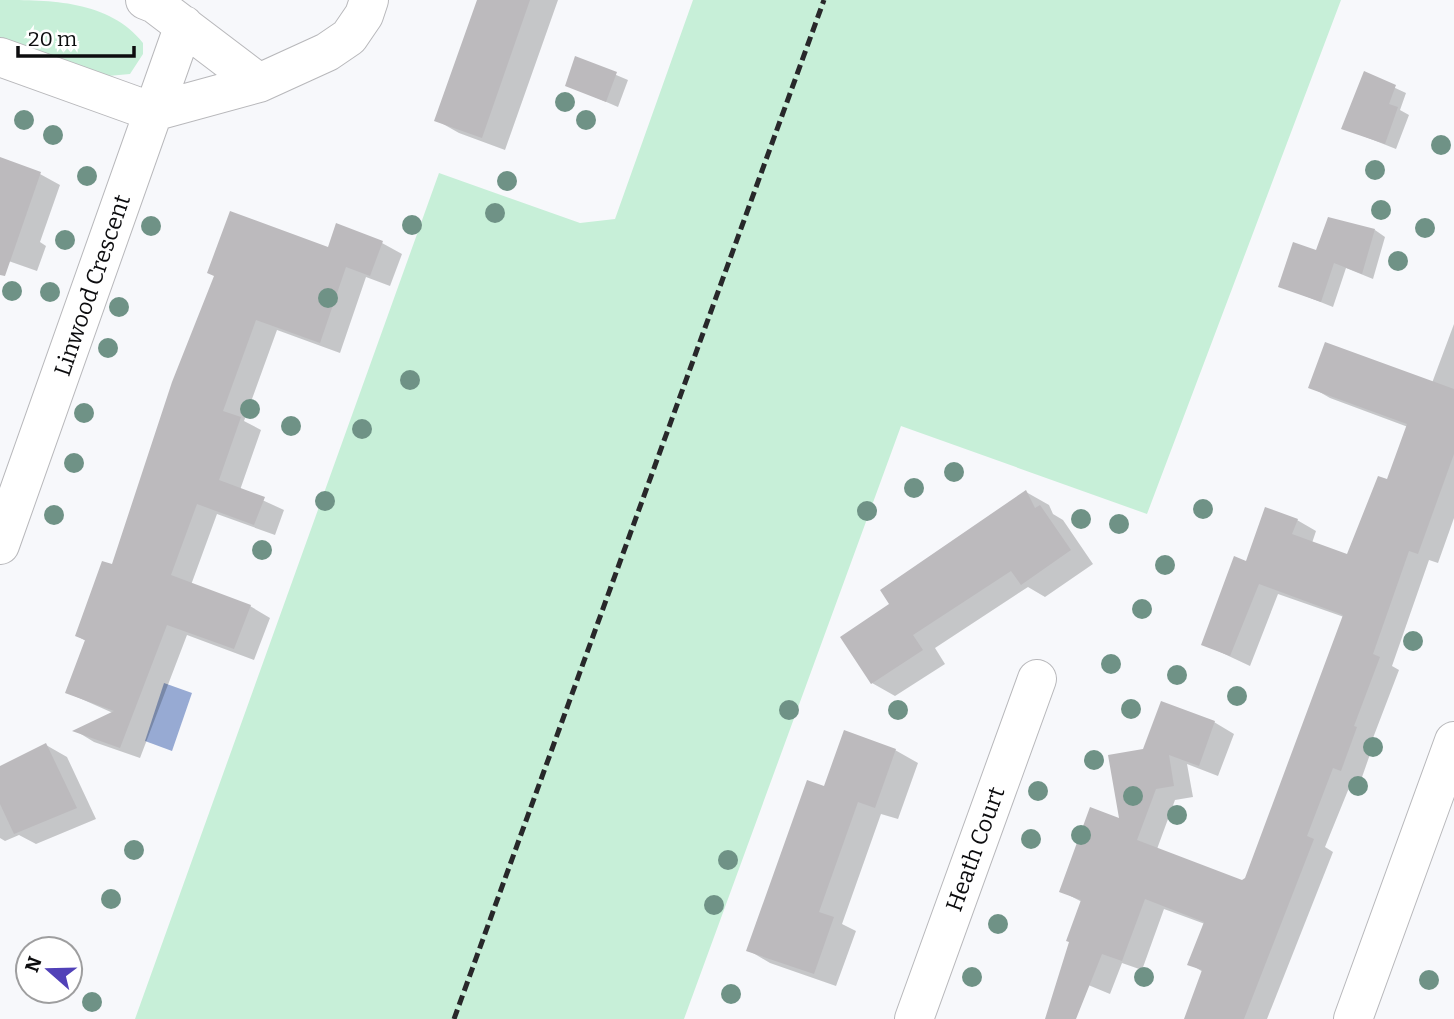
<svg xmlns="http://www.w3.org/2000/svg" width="1454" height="1019" font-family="Bitter,serif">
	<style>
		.green { fill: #c7efd8 }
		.water { fill: #97aad3 }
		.shadow { fill: #0003 }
		.building { fill: #bcbabd }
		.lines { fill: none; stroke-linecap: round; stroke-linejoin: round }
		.minor-casing { stroke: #b8b8bb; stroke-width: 40 }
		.minor { stroke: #fff; stroke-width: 38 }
		.rail { stroke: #28282a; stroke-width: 5; stroke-dasharray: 10 5; stroke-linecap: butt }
		.tree { fill: #6f9286 }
		.labels { text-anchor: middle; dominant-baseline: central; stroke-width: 6; stroke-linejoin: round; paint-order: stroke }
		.street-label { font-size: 23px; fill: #0c0c0e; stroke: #fff }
	</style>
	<rect width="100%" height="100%" fill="#f7f8fb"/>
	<path class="green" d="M 0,0 C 50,0 109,0 143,43 L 143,54 L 130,74 L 108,76 L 0,37 Z
		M 693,0 L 1341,0 L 1147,514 L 901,426 L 684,1019 L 135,1019 L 439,173 L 580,223 L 615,219 Z"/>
	<path class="water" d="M 164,683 L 192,693 L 172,751 L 145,741 Z"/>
	<path class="shadow" d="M 478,0 L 558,0 L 505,150 L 459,133 L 436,120 Z
		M 576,58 L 628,80 L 618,107 L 567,85 Z
		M 1365,74 L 1406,93 L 1400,110 L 1409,115 L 1396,149 L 1343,128 Z
		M 0,159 L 40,174 L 60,185 L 40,242 L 46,246 L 37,271 L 0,258 Z
		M 1375,230 L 1385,237 L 1373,279 L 1346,268 L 1333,307 L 1280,286 L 1317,253 Z
		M 382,243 L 402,254 L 390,286 L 366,277 L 340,353 L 277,330 L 244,421 L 261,430 L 240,490 L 284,510 L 275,535 L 217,514 L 191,585 L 250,606 L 270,618 L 254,660 L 187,635 L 140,758 L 94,742 L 76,731 L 113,713 L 68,693 L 86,641 L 77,636 L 113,567 L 173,383 L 329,249 Z
		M 1454,324 L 1454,518 L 1438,563 L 1429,560 L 1392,666 L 1399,670 L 1373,738 L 1375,740 L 1361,780 L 1353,778 L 1325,847 L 1333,852 L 1267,1019 L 1186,1019 L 1203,972 L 1190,964 L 1205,924 L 1164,909 L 1142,970 L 1122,963 L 1110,994 L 1081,982 L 1082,902 L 1061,891 L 1122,821 L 1144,750 L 1214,722 L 1234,734 L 1218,776 L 1187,764 L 1193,797 L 1175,800 L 1157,849 L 1242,882 L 1246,879 L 1344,617 L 1278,594 L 1250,666 L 1203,644 L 1247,563 L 1297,520 L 1316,531 L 1312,543 L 1348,556 L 1388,482 L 1408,427 L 1330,398 L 1311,387 L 1432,383 Z
		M 1026,492 L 1049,505 L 1053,514 L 1063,520 L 1093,564 L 1045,597 L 1028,587 L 935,648 L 945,664 L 895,696 L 872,683 L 892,605 Z
		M 46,745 L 67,757 L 96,819 L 36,844 L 19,835 L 5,841 L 0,838 L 0,769 Z
		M 895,750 L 918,763 L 898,819 L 881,814 L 842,924 L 856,931 L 836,986 L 770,963 L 748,950 L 825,788 Z"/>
	<path class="building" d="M 477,0 L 530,0 L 482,138 L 434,121 Z
		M 575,56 L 617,72 L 606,102 L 565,86 Z
		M 1364,71 L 1396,85 L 1389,104 L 1398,107 L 1385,144 L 1341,129 Z
		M 0,157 L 41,172 L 5,276 L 0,275 Z
		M 230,211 L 328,247 L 336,223 L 383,241 L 370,276 L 346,267 L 320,343 L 256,320 L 223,411 L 241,417 L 219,480 L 265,497 L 254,525 L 197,504 L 171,575 L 251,605 L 234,649 L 167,625 L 120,748 L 72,731 L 114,711 L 65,693 L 85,640 L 75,636 L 102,561 L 112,564 L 172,382 L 214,276 L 207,273 Z
		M 1328,217 L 1375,229 L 1362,274 L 1334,263 L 1321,302 L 1278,287 L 1293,242 L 1316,250 Z
		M 1325,342 L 1454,389 L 1454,454 L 1418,554 L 1409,551 L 1373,654 L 1380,657 L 1354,726 L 1357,727 L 1341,771 L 1333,768 L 1307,836 L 1314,839 L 1244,1019 L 1184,1019 L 1202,970 L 1187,965 L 1204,922 L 1145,899 L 1122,961 L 1102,954 L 1076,1019 L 1045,1019 L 1069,942 L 1066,941 L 1081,900 L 1059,892 L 1090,807 L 1119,818 L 1108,755 L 1143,749 L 1161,701 L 1215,721 L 1199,766 L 1169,755 L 1174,786 L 1156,789 L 1137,840 L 1242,880 L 1245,878 L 1343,615 L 1259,584 L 1230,656 L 1201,645 L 1234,556 L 1246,561 L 1265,507 L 1298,519 L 1292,534 L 1347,554 L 1378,476 L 1387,479 L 1407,424 L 1308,388 Z
		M 1026,490 L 1035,508 L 1040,505 L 1071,550 L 1021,585 L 1011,571 L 913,635 L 923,650 L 871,684 L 840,637 L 889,604 L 880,590 Z
		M 844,730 L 896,749 L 875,808 L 858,802 L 819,912 L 834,917 L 814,974 L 746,951 L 807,780 L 824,786 Z
		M 46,743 L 77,808 L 14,834 L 0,804 L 0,766 Z"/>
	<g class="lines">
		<g class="minor-casing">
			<path id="minor" d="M 145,0 L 155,4 L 259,83
				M 0,57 L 153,112 L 259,83 L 327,52 L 349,37 L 364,15 L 369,0
				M 0,545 L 184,25
				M 914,1019 L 1037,679
				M 1353,1019 L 1454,741"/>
		</g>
		<use href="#minor" class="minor"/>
		<path class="rail" d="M 454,1019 L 824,0"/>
	</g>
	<g class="tree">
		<circle cx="565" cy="102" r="10"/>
		<circle cx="24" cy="120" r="10"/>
		<circle cx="586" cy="120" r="10"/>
		<circle cx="53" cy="135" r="10"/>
		<circle cx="1441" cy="145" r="10"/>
		<circle cx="1375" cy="170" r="10"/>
		<circle cx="87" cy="176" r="10"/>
		<circle cx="507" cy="181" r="10"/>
		<circle cx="1381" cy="210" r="10"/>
		<circle cx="495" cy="213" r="10"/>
		<circle cx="412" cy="225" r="10"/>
		<circle cx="151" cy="226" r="10"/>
		<circle cx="1425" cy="228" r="10"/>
		<circle cx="65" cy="240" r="10"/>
		<circle cx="1398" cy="261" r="10"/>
		<circle cx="12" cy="291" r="10"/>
		<circle cx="50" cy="292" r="10"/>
		<circle cx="328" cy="298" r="10"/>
		<circle cx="119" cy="307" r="10"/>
		<circle cx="108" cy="348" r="10"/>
		<circle cx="410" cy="380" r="10"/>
		<circle cx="250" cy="409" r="10"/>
		<circle cx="84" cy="413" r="10"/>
		<circle cx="291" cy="426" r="10"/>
		<circle cx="362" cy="429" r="10"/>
		<circle cx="74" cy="463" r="10"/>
		<circle cx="954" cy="472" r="10"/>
		<circle cx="914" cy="488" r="10"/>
		<circle cx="325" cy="501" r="10"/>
		<circle cx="1203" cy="509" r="10"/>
		<circle cx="867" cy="511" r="10"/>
		<circle cx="54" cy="515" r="10"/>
		<circle cx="1081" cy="519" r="10"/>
		<circle cx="1119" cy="524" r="10"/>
		<circle cx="262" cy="550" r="10"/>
		<circle cx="1165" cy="565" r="10"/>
		<circle cx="1142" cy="609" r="10"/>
		<circle cx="1413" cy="641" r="10"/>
		<circle cx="1111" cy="664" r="10"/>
		<circle cx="1177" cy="675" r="10"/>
		<circle cx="1237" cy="696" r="10"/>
		<circle cx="1131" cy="709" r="10"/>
		<circle cx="789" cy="710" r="10"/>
		<circle cx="898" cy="710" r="10"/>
		<circle cx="1373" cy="747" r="10"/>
		<circle cx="1094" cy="760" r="10"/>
		<circle cx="1358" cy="786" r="10"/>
		<circle cx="1038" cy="791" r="10"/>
		<circle cx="1133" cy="796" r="10"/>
		<circle cx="1177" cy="815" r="10"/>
		<circle cx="1081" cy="835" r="10"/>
		<circle cx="1031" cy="839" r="10"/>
		<circle cx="134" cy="850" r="10"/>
		<circle cx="728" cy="860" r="10"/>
		<circle cx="111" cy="899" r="10"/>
		<circle cx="714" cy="905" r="10"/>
		<circle cx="998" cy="924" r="10"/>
		<circle cx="972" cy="977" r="10"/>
		<circle cx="1144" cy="977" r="10"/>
		<circle cx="1429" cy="980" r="10"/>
		<circle cx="731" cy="994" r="10"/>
		<circle cx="92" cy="1002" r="10"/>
	</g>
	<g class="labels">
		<g class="street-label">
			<text transform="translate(92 285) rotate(-71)">Linwood Crescent</text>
			<text transform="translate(975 849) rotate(-70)">Heath Court</text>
		</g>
	</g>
	<g transform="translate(49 970) rotate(290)"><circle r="33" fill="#ffffff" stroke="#9e9e9f" stroke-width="2"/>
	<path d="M0-5L12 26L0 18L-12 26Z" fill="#5141b8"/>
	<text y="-10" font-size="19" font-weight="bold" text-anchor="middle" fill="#0c0c0e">N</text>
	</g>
	<path d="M18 46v10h116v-10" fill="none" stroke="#0c0c0e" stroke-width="3.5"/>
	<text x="28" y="46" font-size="21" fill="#0c0c0e" stroke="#ffffff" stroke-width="5" paint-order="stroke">20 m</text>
</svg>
